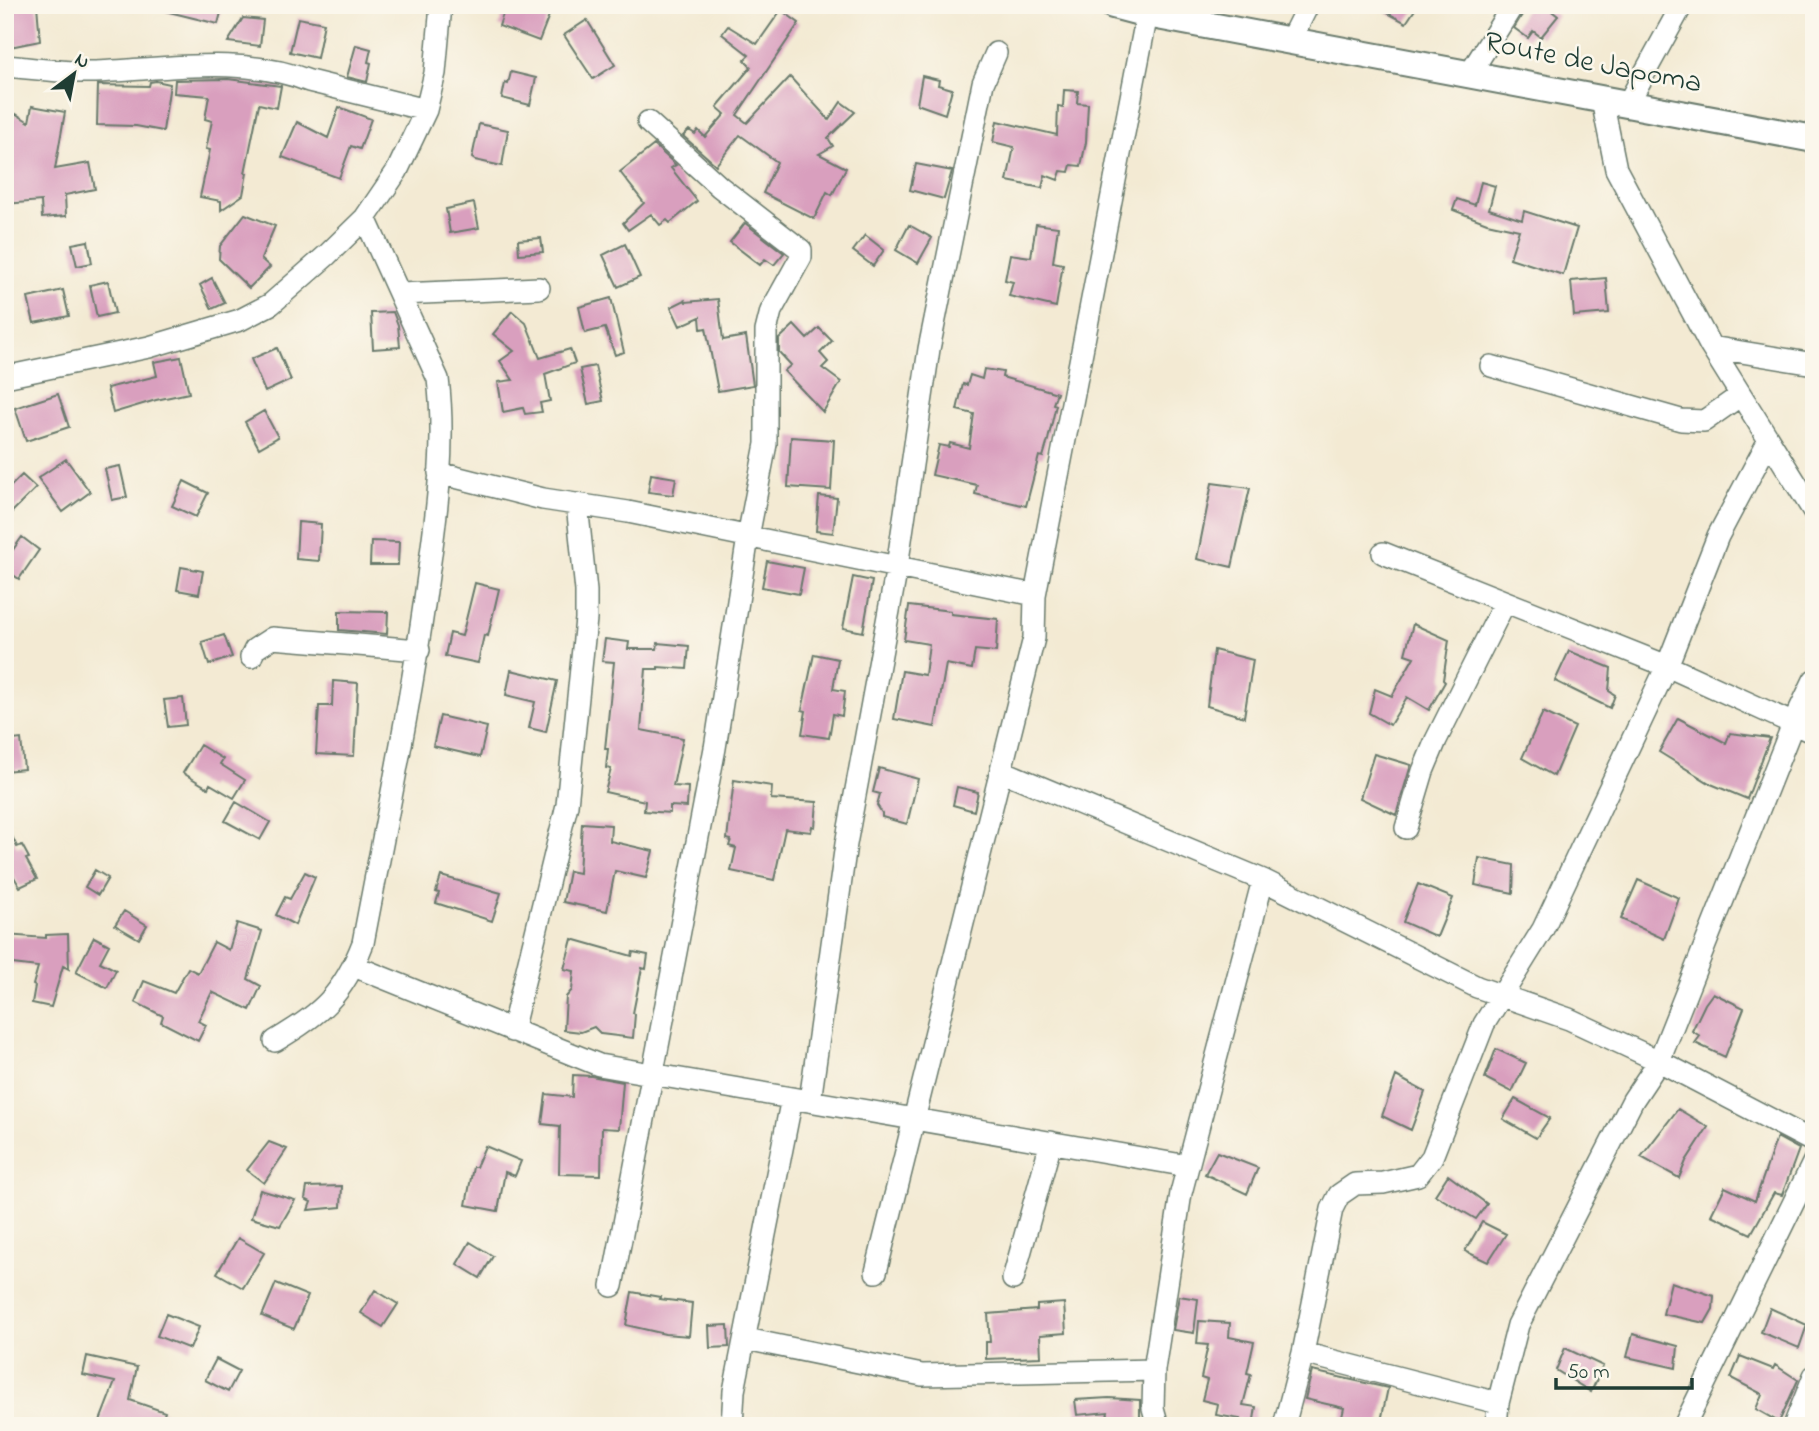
<svg xmlns="http://www.w3.org/2000/svg" width="1819" height="1431" font-family="'Indie Flower',sans-serif">
	<style>
		.building { fill: #d99fbe }
		.lines { fill: none; stroke-linecap: round; stroke-linejoin: round }
		.minor-casing { stroke: #697a6c; stroke-width: 24 }
		.tertiary-casing { stroke: #697a6c; stroke-width: 30 }
		.minor { stroke: #fff; stroke-width: 21 }
		.tertiary { stroke: #fff; stroke-width: 26 }
		.labels { text-anchor: middle; dominant-baseline: central; stroke-width: 5; stroke-linejoin: round; paint-order: stroke }
		.street-label { font-size: 30px; fill: #1f3d34; stroke: #fbf7ec }
	</style>
	<rect width="100%" height="100%" fill="#fbf7ec"/>
	<filter id="ink" filterUnits="userSpaceOnUse"><feTurbulence type="fractalNoise" baseFrequency=".0143" numOctaves="2"/><feDisplacementMap in="SourceGraphic" scale="14" xChannelSelector="R" yChannelSelector="G"/><feConvolveMatrix kernelMatrix="1 2 1 2 8 2 1 2 1" color-interpolation-filters="sRGB"/></filter>
	<filter id="wash" filterUnits="userSpaceOnUse"><feTurbulence type="fractalNoise" baseFrequency=".00686" numOctaves="4" result="noise"/><feDisplacementMap in="SourceGraphic" scale="28" xChannelSelector="R" yChannelSelector="G"/><feGaussianBlur stdDeviation="1.57" result="paint"/><feColorMatrix in="noise" values="0 0 0 0 0 0 0 0 0 0 0 0 0 0 0 0 0 1.4 0 .05"/><feComposite in="paint" operator="in"/></filter>
	<g filter="url(#wash)">
		<rect width="100%" height="100%" fill="#f3ead3"/>
		<g id="blocks">
			<path class="building" d="M 5,5 L 37,5 L 40,41 L 5,48 Z
				M 166,5 L 223,5 L 218,24 L 165,11 Z
				M 506,5 L 553,5 L 539,41 L 499,26 Z
				M 1373,5 L 1418,5 L 1406,23 Z
				M 1528,5 L 1544,5 L 1558,16 L 1541,37 L 1533,31 L 1528,38 L 1514,28 Z
				M 781,10 L 799,23 L 737,115 L 747,123 L 790,77 L 829,120 L 841,102 L 855,112 L 828,138 L 833,146 L 819,154 L 846,168 L 832,195 L 827,192 L 814,219 L 763,193 L 777,162 L 740,135 L 716,165 L 683,136 L 689,130 L 695,134 L 698,130 L 705,137 L 725,114 L 717,107 L 751,67 L 744,60 L 749,55 L 722,34 L 728,26 L 757,44 Z
				M 243,18 L 263,20 L 260,46 L 228,42 Z
				M 298,18 L 324,23 L 317,58 L 290,52 Z
				M 587,20 L 615,65 L 593,79 L 564,35 Z
				M 356,45 L 371,49 L 368,62 L 371,63 L 367,82 L 347,77 Z
				M 511,72 L 536,78 L 530,105 L 502,98 L 505,83 L 508,84 Z
				M 922,76 L 939,80 L 938,85 L 952,89 L 945,114 L 917,104 Z
				M 228,79 L 281,86 L 277,108 L 259,104 L 245,173 L 247,173 L 243,195 L 221,210 L 221,201 L 200,197 L 210,150 L 206,149 L 212,121 L 205,119 L 209,96 L 174,93 L 175,80 Z
				M 156,81 L 170,84 L 163,131 L 136,126 L 97,125 L 98,85 L 149,86 L 150,82 Z
				M 1064,90 L 1078,91 L 1077,103 L 1088,104 L 1086,142 L 1081,166 L 1071,165 L 1069,172 L 1061,171 L 1058,180 L 1045,175 L 1042,188 L 1007,181 L 1014,147 L 993,142 L 997,121 L 1057,135 L 1058,106 L 1063,107 Z
				M 32,106 L 65,112 L 55,169 L 90,163 L 95,189 L 65,195 L 66,216 L 42,218 L 41,201 L 5,204 L 5,113 L 14,118 L 16,114 L 29,122 Z
				M 339,107 L 371,119 L 360,149 L 351,146 L 339,178 L 282,157 L 297,122 L 328,138 Z
				M 479,124 L 508,130 L 502,166 L 475,160 L 472,158 Z
				M 654,145 L 676,165 L 671,168 L 697,201 L 670,223 L 667,220 L 660,225 L 651,214 L 628,230 L 623,223 L 644,203 L 620,172 Z
				M 916,164 L 952,171 L 944,199 L 910,190 Z
				M 1481,182 L 1495,186 L 1489,209 L 1522,220 L 1524,211 L 1577,228 L 1563,275 L 1510,258 L 1519,230 L 1487,223 L 1453,210 L 1457,199 L 1475,205 Z
				M 474,203 L 479,228 L 450,233 L 446,209 Z
				M 245,214 L 275,226 L 261,259 L 270,267 L 249,288 L 219,259 L 220,246 Z
				M 745,223 L 784,253 L 774,265 L 765,259 L 760,265 L 730,242 Z
				M 1036,224 L 1058,227 L 1053,262 L 1063,264 L 1056,307 L 1009,296 L 1013,282 L 1005,280 L 1010,254 L 1031,257 Z
				M 909,225 L 932,238 L 918,263 L 896,250 Z
				M 865,235 L 884,250 L 873,266 L 853,251 Z
				M 541,238 L 543,252 L 519,254 L 518,240 Z
				M 88,241 L 92,263 L 77,266 L 72,244 Z
				M 625,244 L 640,277 L 618,287 L 603,255 Z
				M 212,278 L 225,303 L 212,309 L 200,285 Z
				M 1606,278 L 1609,313 L 1574,316 L 1571,281 Z
				M 108,281 L 115,313 L 97,317 L 90,285 Z
				M 63,290 L 69,316 L 34,323 L 28,298 Z
				M 611,298 L 624,352 L 615,355 L 605,328 L 585,333 L 579,307 Z
				M 718,299 L 723,340 L 746,336 L 753,385 L 718,391 L 706,328 L 701,329 L 700,317 L 680,326 L 671,307 L 685,300 L 686,302 Z
				M 512,311 L 526,323 L 540,358 L 570,349 L 575,363 L 545,374 L 550,401 L 540,403 L 542,412 L 525,414 L 523,408 L 503,412 L 498,382 L 513,380 L 500,361 L 514,351 L 493,334 Z
				M 393,312 L 398,325 L 400,347 L 373,349 L 371,313 Z
				M 794,325 L 807,339 L 819,328 L 832,341 L 820,353 L 828,362 L 822,368 L 841,382 L 823,412 L 784,371 L 791,365 L 779,352 L 779,339 Z
				M 277,348 L 291,380 L 265,392 L 251,359 Z
				M 181,357 L 189,393 L 156,400 L 113,413 L 107,388 L 157,376 L 154,362 Z
				M 595,366 L 603,401 L 588,404 L 580,369 Z
				M 984,369 L 1003,372 L 1002,377 L 1057,393 L 1053,404 L 1056,405 L 1048,440 L 1043,457 L 1039,456 L 1026,506 L 975,494 L 977,485 L 932,475 L 939,445 L 949,447 L 950,443 L 969,448 L 974,414 L 957,410 L 963,384 L 967,385 L 970,375 L 982,379 Z
				M 58,394 L 69,427 L 26,441 L 15,408 Z
				M 264,411 L 278,437 L 259,448 L 245,422 Z
				M 791,437 L 834,440 L 831,490 L 788,487 Z
				M 66,459 L 90,492 L 63,512 L 38,478 Z
				M 120,466 L 127,497 L 112,500 L 105,469 Z
				M 651,474 L 676,478 L 673,495 L 648,492 Z
				M 22,475 L 36,488 L 5,519 L 5,492 Z
				M 184,481 L 208,493 L 196,517 L 172,506 Z
				M 1212,483 L 1250,488 L 1232,567 L 1197,559 Z
				M 819,496 L 837,498 L 833,533 L 816,531 Z
				M 298,522 L 321,524 L 319,561 L 296,559 Z
				M 22,537 L 39,550 L 19,579 L 5,569 L 5,561 Z
				M 371,541 L 399,542 L 398,565 L 370,565 Z
				M 767,561 L 804,568 L 799,594 L 762,587 Z
				M 181,567 L 203,571 L 199,594 L 177,590 Z
				M 853,577 L 872,581 L 863,632 L 843,628 Z
				M 475,583 L 499,589 L 488,636 L 484,635 L 478,663 L 445,656 L 450,633 L 462,636 Z
				M 909,606 L 951,611 L 951,614 L 998,619 L 996,652 L 975,650 L 972,669 L 946,664 L 935,727 L 894,719 L 902,671 L 925,675 L 929,644 L 904,640 Z
				M 339,611 L 388,612 L 387,634 L 339,630 Z
				M 1413,624 L 1449,640 L 1443,680 L 1445,682 L 1429,710 L 1407,697 L 1390,725 L 1369,713 L 1375,689 L 1392,696 L 1414,657 L 1405,654 Z
				M 224,635 L 232,657 L 209,665 L 202,642 Z
				M 605,639 L 629,642 L 628,649 L 657,649 L 658,643 L 689,646 L 687,669 L 658,667 L 658,669 L 646,669 L 641,730 L 683,738 L 673,786 L 688,787 L 687,807 L 670,806 L 670,813 L 644,811 L 645,801 L 605,792 L 611,769 L 606,768 L 608,749 L 605,749 L 614,662 L 602,661 Z
				M 1214,650 L 1253,660 L 1244,717 L 1207,706 Z
				M 1569,651 L 1611,668 L 1609,691 L 1615,695 L 1610,708 L 1555,681 Z
				M 814,654 L 838,659 L 833,689 L 845,691 L 842,716 L 833,714 L 829,738 L 802,734 L 806,711 L 802,710 Z
				M 511,670 L 557,681 L 546,732 L 529,728 L 535,702 L 506,695 Z
				M 333,681 L 358,683 L 354,756 L 316,754 L 319,706 L 332,706 Z
				M 183,698 L 186,725 L 168,727 L 164,700 Z
				M 1543,712 L 1575,727 L 1554,776 L 1522,758 Z
				M 440,716 L 487,727 L 480,757 L 433,746 Z
				M 1678,718 L 1726,743 L 1730,733 L 1770,738 L 1747,799 L 1711,784 L 1659,752 Z
				M 21,739 L 24,769 L 5,771 L 5,741 Z
				M 200,745 L 223,759 L 220,764 L 245,780 L 234,798 L 210,784 L 208,788 L 183,773 Z
				M 1374,754 L 1411,765 L 1396,815 L 1360,798 Z
				M 879,768 L 918,779 L 907,824 L 882,817 L 882,813 L 877,805 L 880,794 L 873,792 Z
				M 734,780 L 772,786 L 771,799 L 817,802 L 815,827 L 812,826 L 811,832 L 785,829 L 774,880 L 731,871 L 736,848 L 729,846 L 731,840 L 727,839 Z
				M 957,787 L 978,792 L 974,811 L 953,805 Z
				M 236,802 L 270,822 L 260,840 L 225,821 Z
				M 5,821 L 17,847 L 22,845 L 29,858 L 26,859 L 37,879 L 20,887 L 5,862 Z
				M 582,823 L 611,825 L 610,841 L 653,851 L 646,878 L 615,871 L 607,911 L 563,902 L 569,871 L 579,873 Z
				M 1479,858 L 1514,865 L 1513,893 L 1475,885 Z
				M 95,870 L 108,878 L 98,895 L 85,887 Z
				M 305,872 L 315,877 L 295,925 L 276,915 L 285,897 L 290,899 Z
				M 441,876 L 501,893 L 492,921 L 436,903 L 439,893 L 436,892 Z
				M 1638,880 L 1679,898 L 1664,939 L 1621,919 Z
				M 1418,884 L 1453,898 L 1437,937 L 1403,922 Z
				M 124,911 L 147,925 L 139,939 L 115,925 Z
				M 237,923 L 262,931 L 248,979 L 261,986 L 250,1010 L 212,992 L 198,1021 L 206,1025 L 198,1041 L 161,1022 L 163,1016 L 135,1002 L 144,981 L 174,993 L 188,968 L 198,973 L 214,942 L 229,950 Z
				M 68,934 L 69,969 L 63,966 L 51,1007 L 32,1003 L 35,986 L 33,985 L 38,967 L 5,963 L 5,935 L 46,938 L 46,935 Z
				M 94,937 L 109,945 L 100,962 L 116,970 L 107,988 L 76,972 Z
				M 572,939 L 632,956 L 633,952 L 648,955 L 646,969 L 642,968 L 633,1013 L 635,1014 L 633,1038 L 601,1034 L 594,1027 L 581,1032 L 564,1030 L 566,997 L 572,990 L 574,971 L 564,969 Z
				M 1713,993 L 1744,1008 L 1725,1057 L 1695,1043 L 1700,1036 L 1692,1031 L 1705,1004 Z
				M 1496,1049 L 1526,1063 L 1512,1092 L 1485,1078 Z
				M 573,1075 L 591,1076 L 623,1082 L 619,1129 L 602,1128 L 601,1175 L 559,1174 L 560,1126 L 542,1124 L 546,1094 L 572,1097 Z
				M 1396,1076 L 1425,1092 L 1411,1130 L 1382,1116 Z
				M 1515,1099 L 1550,1118 L 1536,1138 L 1503,1119 Z
				M 1678,1109 L 1708,1127 L 1686,1161 L 1679,1178 L 1641,1157 Z
				M 1777,1137 L 1799,1149 L 1782,1195 L 1774,1193 L 1751,1234 L 1711,1215 L 1725,1187 L 1755,1201 Z
				M 269,1142 L 287,1149 L 264,1183 L 247,1170 Z
				M 485,1146 L 521,1161 L 515,1176 L 505,1172 L 498,1211 L 466,1205 L 473,1167 L 476,1167 Z
				M 1217,1152 L 1258,1168 L 1247,1194 L 1205,1174 Z
				M 1448,1175 L 1487,1204 L 1476,1219 L 1435,1195 Z
				M 342,1186 L 341,1207 L 308,1210 L 311,1202 L 305,1199 L 307,1187 Z
				M 260,1190 L 295,1200 L 280,1226 L 251,1218 Z
				M 1482,1222 L 1506,1234 L 1488,1262 L 1465,1251 Z
				M 238,1238 L 264,1253 L 243,1288 L 217,1273 Z
				M 470,1242 L 493,1256 L 480,1278 L 457,1264 Z
				M 1671,1282 L 1714,1296 L 1713,1309 L 1705,1323 L 1663,1314 Z
				M 276,1283 L 308,1296 L 294,1329 L 262,1316 Z
				M 375,1290 L 398,1304 L 383,1327 L 361,1313 Z
				M 632,1292 L 660,1297 L 659,1299 L 692,1303 L 689,1336 L 665,1334 L 626,1325 Z
				M 1179,1296 L 1198,1299 L 1194,1333 L 1173,1330 Z
				M 1064,1303 L 1066,1333 L 1040,1335 L 1041,1357 L 986,1359 L 986,1342 L 990,1342 L 988,1314 L 1037,1310 L 1037,1305 Z
				M 1770,1308 L 1807,1325 L 1799,1348 L 1761,1332 Z
				M 166,1314 L 199,1327 L 190,1349 L 157,1336 Z
				M 1199,1321 L 1230,1323 L 1229,1337 L 1254,1342 L 1247,1373 L 1251,1374 L 1243,1405 L 1256,1407 L 1253,1426 L 1239,1423 L 1240,1419 L 1216,1415 L 1218,1404 L 1202,1400 L 1207,1380 L 1201,1378 L 1208,1345 L 1197,1344 Z
				M 728,1325 L 729,1347 L 710,1348 L 709,1326 Z
				M 1633,1334 L 1678,1346 L 1676,1368 L 1627,1357 Z
				M 1565,1348 L 1603,1366 L 1591,1392 L 1556,1370 Z
				M 87,1356 L 137,1367 L 130,1400 L 165,1412 L 160,1426 L 98,1426 L 115,1382 L 83,1375 Z
				M 1740,1356 L 1773,1369 L 1775,1365 L 1798,1380 L 1779,1422 L 1756,1409 L 1762,1394 L 1731,1378 Z
				M 216,1359 L 239,1371 L 228,1392 L 205,1380 Z
				M 1312,1371 L 1388,1388 L 1380,1426 L 1340,1426 L 1344,1408 L 1305,1399 Z
				M 1109,1398 L 1140,1400 L 1140,1421 L 1107,1418 L 1108,1412 L 1077,1415 L 1075,1400 Z"/>
		</g>
	</g>
	<g filter="url(#ink)">
		<use href="#blocks" fill-opacity="0" stroke="#697a6c" stroke-width="2"/>
		<g class="lines">
			<g class="minor-casing">
				<path id="minor" d="M 1290,41 L 1308,5
					M 5,66 C 33,68 63,73 91,72 C 161,70 242,54 309,81 L 426,110
					M 1469,75 L 1513,5
					M 1602,100 L 1616,169 L 1711,347 L 1814,512
					M 1627,105 L 1682,5
					M 400,294 L 539,288
					M 1711,347 L 1814,364
					M 1491,366 L 1681,420 L 1704,421 L 1741,395
					M 5,377 L 149,347 L 240,320 L 271,304 L 327,255 L 365,218 L 397,171 L 426,110 L 435,73 L 441,5
					M 439,473 L 543,499 L 628,512 L 1035,595
					M 1383,553 L 1667,666 L 1814,733
					M 251,657 L 255,649 L 272,638 L 419,650
					M 1002,771 L 1263,880 L 1477,987 L 1569,1019 L 1659,1061 L 1814,1142
					M 1406,828 L 1423,771 L 1436,740 L 1505,602
					M 354,966 L 599,1065 L 1188,1166
					M 512,1031 L 567,805 L 586,619 L 586,591 L 577,504
					M 275,1041 C 321,1014 343,995 363,943 C 386,821 412,699 428,576 C 437,512 446,444 438,379 L 365,218
					M 810,1101 L 846,844 L 897,567 L 929,349 L 983,83 L 996,53
					M 876,1272 L 1034,638 L 1035,595 L 1147,14
					M 1013,1279 L 1051,1142
					M 612,1286 L 715,748 L 748,537 L 766,444 L 766,331 L 771,311 L 801,257 L 801,250 L 720,187 L 648,122
					M 746,1339 L 922,1375 L 1154,1370
					M 1303,1353 L 1498,1403
					M 732,1426 L 734,1391 L 792,1098
					M 1158,1426 L 1153,1408 L 1154,1370 L 1181,1193 L 1263,880
					M 1284,1426 L 1303,1353 L 1332,1209 L 1339,1195 L 1355,1184 L 1383,1183 L 1418,1175 L 1432,1157 L 1484,1024 L 1543,929 L 1667,666 L 1718,536 L 1769,440
					M 1496,1426 L 1498,1403 L 1518,1325 L 1633,1100 L 1659,1061 L 1793,724 L 1814,680
					M 1684,1426 L 1814,1161
					M 1794,1426 L 1814,1376"/>
			</g>
			<g class="tertiary-casing">
				<path id="tertiary" d="M 1113,5 L 1147,14 L 1814,139"/>
			</g>
			<use href="#minor" class="minor"/>
			<use href="#tertiary" class="tertiary"/>
		</g>
	</g>
	<g class="labels">
		<g class="street-label">
			<text transform="translate(1593 64) rotate(11)">Route de Japoma</text>
		</g>
	</g>
	<rect width="1819" height="1431" fill="none" stroke="#fbf7ec" stroke-width="28"/>
	<g transform="translate(74 74) rotate(32)" stroke="#fbf7ec" stroke-width="5" paint-order="stroke">
	<path d="M0-5L12 26L0 18L-12 26Z" fill="#1f3d34"/>
	<text y="-10" font-size="19" font-weight="bold" text-anchor="middle" fill="#1f3d34">N</text>
	</g>
	<path d="M1556 1378v10h136v-10" fill="none" stroke="#1f3d34" stroke-width="3.5"/>
	<text x="1567" y="1378" font-size="21" fill="#1f3d34" stroke="#fbf7ec" stroke-width="5" paint-order="stroke">50 m</text>
</svg>
